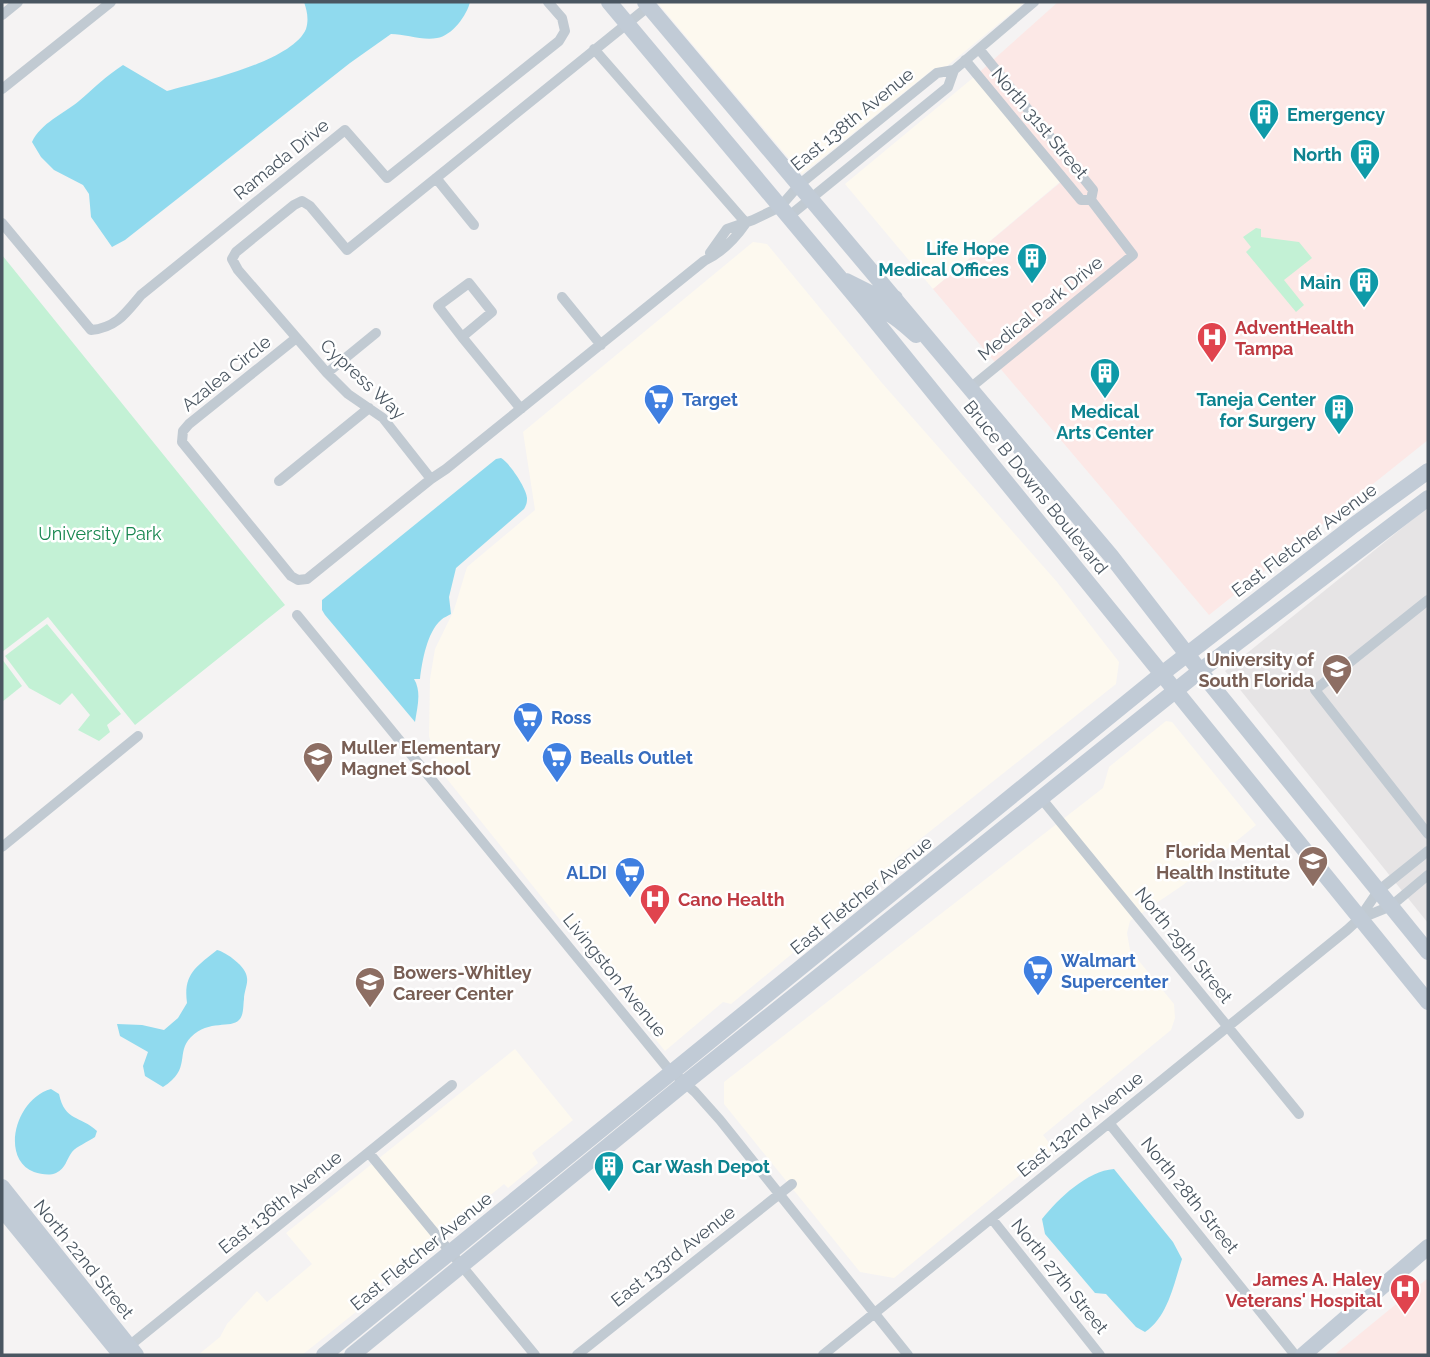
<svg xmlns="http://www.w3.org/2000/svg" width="1430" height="1357" font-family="Raleway,sans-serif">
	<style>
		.commercial { fill: #fdf9ef }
		.education { fill: #e6e4e5 }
		.medical { fill: #fce8e6 }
		.green { fill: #c3f1d5 }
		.water { fill: #90daee }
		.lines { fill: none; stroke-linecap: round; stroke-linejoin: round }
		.street { stroke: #c1cad2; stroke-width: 10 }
		.secondary { stroke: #c1cbd6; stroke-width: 16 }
		.labels { text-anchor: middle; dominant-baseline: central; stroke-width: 5; stroke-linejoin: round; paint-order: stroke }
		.culture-label { font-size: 18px; font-weight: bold; fill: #0d838f; stroke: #fff; text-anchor: end }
		.street-label { font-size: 18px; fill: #4a5661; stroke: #fff }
		.health-label { font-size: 18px; font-weight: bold; fill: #be3a42; stroke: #fff; text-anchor: start }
		.shop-label { font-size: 18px; font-weight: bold; fill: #366cbe; stroke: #fff; text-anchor: start }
		.park-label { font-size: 18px; fill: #17864f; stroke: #fff }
		.education-label { font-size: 18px; font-weight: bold; fill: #785e54; stroke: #fff; text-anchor: end }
	</style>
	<rect width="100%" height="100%" fill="#f5f3f3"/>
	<path class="commercial" d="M 657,2 L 1025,2 L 947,66 L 933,69 L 802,174 Z
		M 974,77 L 1061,181 L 933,289 L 845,184 Z
		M 753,242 L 767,244 L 882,383 L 1057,582 L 1119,662 L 1116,684 L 895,859 L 890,873 L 731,1004 L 723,1002 L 665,1051 L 439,769 L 429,736 L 430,679 L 435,649 L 454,610 L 467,567 L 535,510 L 523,432 Z
		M 1166,721 L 1172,722 L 1256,825 L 1183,885 L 1130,921 L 1127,933 L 1130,950 L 1174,1004 L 1175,1018 L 1171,1030 L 1043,1135 L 1053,1148 L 894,1278 L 860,1272 L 724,1104 L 724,1082 L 1103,788 L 1109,767 Z
		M 515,1049 L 573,1120 L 532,1153 L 538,1163 L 508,1188 L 504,1184 L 373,1290 L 376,1296 L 302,1355 L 198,1355 L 220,1337 L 227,1324 L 257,1291 L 267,1302 L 312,1264 L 286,1233 Z"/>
	<path class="education" d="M 1428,507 L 1428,923 L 1225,671 Z"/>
	<path class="medical" d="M 1058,2 L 1428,2 L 1428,440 L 1209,615 L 933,289 L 1061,182 L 974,77 Z
		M 1428,1278 L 1428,1355 L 1333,1355 L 1334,1355 Z"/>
	<path class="green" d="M 1256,228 L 1261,229 L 1261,237 L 1299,242 L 1312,258 L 1284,280 L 1304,305 L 1296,312 L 1246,252 L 1251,247 L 1243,237 Z
		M 2,255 L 285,605 L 135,725 L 48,617 L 2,652 Z
		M 47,624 L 121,714 L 107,725 L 110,732 L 99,741 L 78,730 L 90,715 L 72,693 L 60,705 L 29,688 L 5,656 Z
		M 2,659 L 22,686 L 2,702 Z"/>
	<path class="water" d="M 304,2 L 470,2 C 467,15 452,36 437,38 C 423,41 405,34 391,34 L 350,63 L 125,240 L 112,247 L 91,217 L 89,194 L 83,185 L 54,170 L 41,157 L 32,142 C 41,123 63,114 79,101 C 94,88 106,76 123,65 L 167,91 C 200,82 292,62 306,29 C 309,19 307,11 304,2 Z
		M 501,458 C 509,462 527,489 527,498 C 527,504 526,505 524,509 L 456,568 L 449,597 L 451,614 C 448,616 444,617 441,620 C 427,632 422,662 420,679 L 414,679 C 422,692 417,708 415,722 L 325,615 L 322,610 L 322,600 L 496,459 Z
		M 217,950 C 226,952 247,967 247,978 C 248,984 244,992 244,999 C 243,1006 244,1015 239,1020 C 231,1029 209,1019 191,1037 C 175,1053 192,1069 163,1087 L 145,1076 L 143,1066 L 148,1052 L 120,1036 L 117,1024 L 142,1025 L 164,1030 L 178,1018 L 187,1003 C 183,974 196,967 217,950 Z
		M 51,1089 L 59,1094 C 65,1122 80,1115 97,1131 L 95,1137 C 88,1142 77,1146 72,1152 C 66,1160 66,1168 56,1173 C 49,1176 41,1174 34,1172 C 0,1159 15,1099 51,1089 Z
		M 1114,1169 L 1173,1242 L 1182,1259 C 1174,1283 1168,1317 1145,1332 L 1136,1327 L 1106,1294 L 1095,1293 L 1045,1234 L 1042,1219 C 1059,1198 1087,1171 1114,1169 Z"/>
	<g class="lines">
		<path class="street" d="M 2,15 L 18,2
			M 594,49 L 746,223
			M 965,60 L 1081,200 L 1091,200 L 1093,190 L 979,49
			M 2,89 L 111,2
			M 436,178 L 474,225
			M 788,217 L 948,87 L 954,70
			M 2,223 L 91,330 C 116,328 126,313 141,295 L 345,130 L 387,178 L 559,41 L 565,31 L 562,18 L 548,2
			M 710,253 L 727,229 L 753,220 L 780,207 L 800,184 L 937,73 L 954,70 L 1034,2
			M 562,297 L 601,345
			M 462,337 L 438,306 L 469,283 L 492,312 L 462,337 L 521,409
			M 295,339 L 189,424 L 183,431 L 182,442 L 291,576 L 298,580 L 307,579 L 431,479 L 446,469 L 704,261 C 721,253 735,239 746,223
			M 327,373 L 376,333
			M 970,388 L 1133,255 L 1091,200
			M 431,479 L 383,418 L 348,394 L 327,373 L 238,270 L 232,259 L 236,252 L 294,205 L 302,201 L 310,206 L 347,250 L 649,6
			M 279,481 L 369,408
			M 1428,600 L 1315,690 L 1428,834
			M 297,615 L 666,1066 L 695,1092 L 720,1120 L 908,1355
			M 1041,798 L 1299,1114
			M 2,847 L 138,736
			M 1359,919 L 1391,906 L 1428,875
			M 1109,1123 L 1295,1355
			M 369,1153 L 535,1355
			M 992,1219 L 1100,1355
			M 129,1346 L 452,1085
			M 577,1355 L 792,1184
			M 823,1355 L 1347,930 L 1359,919 L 1378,891 L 1428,851"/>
		<path class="secondary" d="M 609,2 L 865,308 L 1428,1002
			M 645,2 L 1111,556 L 1200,671 L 1428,952
			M 846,281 L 876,296 L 895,298
			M 865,308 C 888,308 900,321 916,335
			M 2,1187 L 136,1355
			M 2,1209 L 121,1355
			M 324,1355 L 1163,673 L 1354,525 L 1428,471
			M 352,1355 L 685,1083 L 1200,671 L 1428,498
			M 1303,1355 L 1428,1247"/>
	</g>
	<defs>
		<g id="building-pin" transform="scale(1.575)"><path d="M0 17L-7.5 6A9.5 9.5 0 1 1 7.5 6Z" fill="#0f9aa8" stroke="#fff"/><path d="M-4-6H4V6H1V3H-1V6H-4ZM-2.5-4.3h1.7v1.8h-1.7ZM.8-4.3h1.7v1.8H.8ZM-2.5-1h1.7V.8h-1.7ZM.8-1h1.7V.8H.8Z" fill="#fff"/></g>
		<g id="hospital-pin" transform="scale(1.575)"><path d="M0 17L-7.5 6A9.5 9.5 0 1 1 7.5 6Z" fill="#e0444e" stroke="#fff"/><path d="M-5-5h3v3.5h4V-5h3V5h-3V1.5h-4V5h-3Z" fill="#fff"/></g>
		<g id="supermarket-pin" transform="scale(1.575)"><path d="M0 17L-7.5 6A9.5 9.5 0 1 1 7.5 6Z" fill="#3f7fe0" stroke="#fff"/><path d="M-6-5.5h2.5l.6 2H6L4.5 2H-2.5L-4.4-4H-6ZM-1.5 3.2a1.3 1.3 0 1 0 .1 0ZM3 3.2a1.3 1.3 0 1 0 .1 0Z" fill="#fff"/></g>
		<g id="university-pin" transform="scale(1.575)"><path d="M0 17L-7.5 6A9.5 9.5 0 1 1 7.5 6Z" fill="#8d6e63" stroke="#fff"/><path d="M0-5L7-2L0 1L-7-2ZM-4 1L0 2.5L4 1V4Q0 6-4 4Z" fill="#fff"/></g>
		<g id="school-pin" transform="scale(1.575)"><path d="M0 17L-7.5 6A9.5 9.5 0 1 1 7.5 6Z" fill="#8d6e63" stroke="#fff"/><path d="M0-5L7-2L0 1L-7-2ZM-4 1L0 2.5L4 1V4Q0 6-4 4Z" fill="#fff"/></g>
	</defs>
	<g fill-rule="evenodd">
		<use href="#building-pin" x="1264" y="114"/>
		<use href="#building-pin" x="1365" y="154"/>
		<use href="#building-pin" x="1032" y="258"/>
		<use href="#building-pin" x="1364" y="282"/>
		<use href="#hospital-pin" x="1212" y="337"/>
		<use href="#building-pin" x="1105" y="373"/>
		<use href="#supermarket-pin" x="659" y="399"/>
		<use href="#building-pin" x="1339" y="409"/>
		<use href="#university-pin" x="1337" y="669"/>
		<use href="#supermarket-pin" x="528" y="717"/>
		<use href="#school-pin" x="318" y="757"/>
		<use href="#supermarket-pin" x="557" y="757"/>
		<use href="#school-pin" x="1313" y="861"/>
		<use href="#supermarket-pin" x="630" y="872"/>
		<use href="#hospital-pin" x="655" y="899"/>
		<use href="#supermarket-pin" x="1038" y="970"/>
		<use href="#school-pin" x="370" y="982"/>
		<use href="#building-pin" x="609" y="1166"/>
		<use href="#hospital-pin" x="1405" y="1289"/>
	</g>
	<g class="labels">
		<g class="culture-label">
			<text x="1287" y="114" text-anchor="start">Emergency</text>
			<text x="1342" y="154">North</text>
			<text x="1009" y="248">Life Hope<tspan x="1009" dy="21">Medical Offices</tspan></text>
			<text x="1341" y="282">Main</text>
			<text x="1316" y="399">Taneja Center<tspan x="1316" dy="21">for Surgery</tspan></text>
			<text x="1105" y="411" text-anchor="middle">Medical<tspan x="1105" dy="21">Arts Center</tspan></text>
			<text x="632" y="1166" text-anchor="start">Car Wash Depot</text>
		</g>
		<g class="street-label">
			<text transform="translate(852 119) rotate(-39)">East 138th Avenue</text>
			<text transform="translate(1040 123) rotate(50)">North 31st Street</text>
			<text transform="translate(281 159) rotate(-39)">Ramada Drive</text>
			<text transform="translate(1040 308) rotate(-39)">Medical Park Drive</text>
			<text transform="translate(226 373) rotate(-39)">Azalea Circle</text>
			<text transform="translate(363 379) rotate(43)">Cypress Way</text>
			<text transform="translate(1036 487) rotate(51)">Bruce B Downs Boulevard</text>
			<text transform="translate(1304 540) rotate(-37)">East Fletcher Avenue</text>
			<text transform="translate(861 895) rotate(-39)">East Fletcher Avenue</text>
			<text transform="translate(1184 945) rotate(51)">North 29th Street</text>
			<text transform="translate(615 975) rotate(51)">Livingston Avenue</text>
			<text transform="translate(1080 1124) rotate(-39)">East 132nd Avenue</text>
			<text transform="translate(1190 1195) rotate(51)">North 28th Street</text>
			<text transform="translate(280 1202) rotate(-39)">East 136th Avenue</text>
			<text transform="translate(421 1251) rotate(-39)">East Fletcher Avenue</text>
			<text transform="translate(673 1256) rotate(-38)">East 133rd Avenue</text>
			<text transform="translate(84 1259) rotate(51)">North 22nd Street</text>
			<text transform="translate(1060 1276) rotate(51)">North 27th Street</text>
		</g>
		<g class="health-label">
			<text x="1235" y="327">AdventHealth<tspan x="1235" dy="21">Tampa</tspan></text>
			<text x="678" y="899">Cano Health</text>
			<text x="1382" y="1279" text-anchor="end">James A. Haley<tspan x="1382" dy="21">Veterans' Hospital</tspan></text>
		</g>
		<g class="shop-label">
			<text x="682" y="399">Target</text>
			<text x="551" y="717">Ross</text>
			<text x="580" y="757">Bealls Outlet</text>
			<text x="607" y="872" text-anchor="end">ALDI</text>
			<text x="1061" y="960">Walmart<tspan x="1061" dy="21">Supercenter</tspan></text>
		</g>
		<g class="park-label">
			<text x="100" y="533">University Park</text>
		</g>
		<g class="education-label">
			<text x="1314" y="659">University of<tspan x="1314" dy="21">South Florida</tspan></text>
			<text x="341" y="747" text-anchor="start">Muller Elementary<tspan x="341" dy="21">Magnet School</tspan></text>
			<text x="1290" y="851">Florida Mental<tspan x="1290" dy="21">Health Institute</tspan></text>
			<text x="393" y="972" text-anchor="start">Bowers-Whitley<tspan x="393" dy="21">Career Center</tspan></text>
		</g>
	</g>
	<rect width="1430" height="1357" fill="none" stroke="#4a5661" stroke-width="7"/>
</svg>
